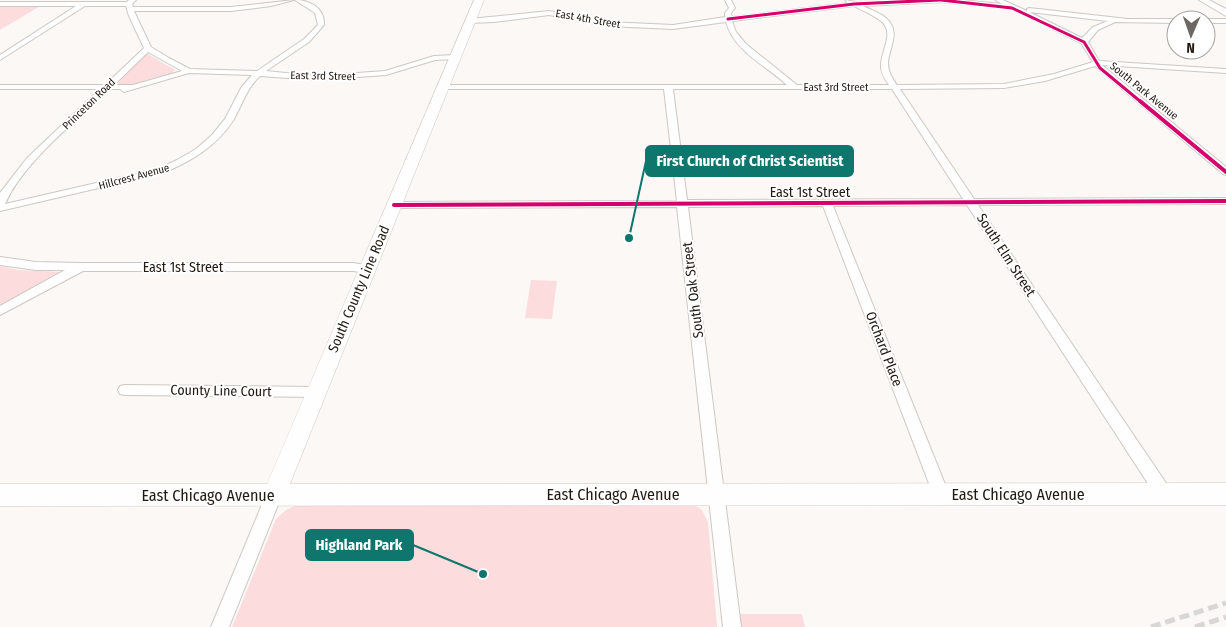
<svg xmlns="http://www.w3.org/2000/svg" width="1226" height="627" font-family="'Fira Sans Condensed',sans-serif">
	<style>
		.green { fill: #fcdcdc }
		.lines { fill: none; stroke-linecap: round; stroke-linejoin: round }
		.minor-casing { stroke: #cdc8c3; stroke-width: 2 }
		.tertiary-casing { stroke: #cdc8c3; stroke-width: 2 }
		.secondary-casing { stroke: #cdc8c3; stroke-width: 1 }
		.minor { fill: #fefefe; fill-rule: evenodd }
		.tertiary { fill: #fefefe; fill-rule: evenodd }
		.secondary { fill: #fefefe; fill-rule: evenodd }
		.rail { stroke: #d7d7d6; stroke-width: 5; stroke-dasharray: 10 5; stroke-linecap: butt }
		.cycleway-far1-casing { stroke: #fff; stroke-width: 5 }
		.cycleway-casing { stroke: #fff; stroke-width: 6 }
		.cycleway-far1 { stroke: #d6006c; stroke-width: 3 }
		.cycleway { stroke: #d6006c; stroke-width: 4 }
		.labels { text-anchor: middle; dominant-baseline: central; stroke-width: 4; stroke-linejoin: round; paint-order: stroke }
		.far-street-label { font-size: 11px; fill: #221a12; stroke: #fff }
		.street-label { font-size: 14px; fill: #221a12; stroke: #fff }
		.near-street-label { font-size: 16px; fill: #221a12; stroke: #fff }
		.leader { fill: none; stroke: #0f766e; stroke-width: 2 }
		.callout-dot { fill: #0f766e; stroke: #fff; stroke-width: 2 }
		.callout { fill: #0f766e; stroke: #0f766e; stroke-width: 2 }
		.callout-label { font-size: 15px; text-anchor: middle; font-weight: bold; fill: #fff }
	</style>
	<rect width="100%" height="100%" fill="#fbf8f6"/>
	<path class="green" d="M 0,5 L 42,5 L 0,30 Z
		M 146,53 L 175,70 L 171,74 L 136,84 L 116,85 Z
		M 0,266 L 18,270 L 63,272 L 0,305 Z
		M 531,280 L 557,281 L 552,319 L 525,318 Z
		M 297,505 L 696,506 L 702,510 L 708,522 L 717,627 L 232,627 L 276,519 L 286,510 Z
		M 739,614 L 802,614 L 805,627 L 741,627 Z"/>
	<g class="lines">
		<g class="minor-casing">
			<path id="minor" d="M 129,0 L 136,0 L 132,4 L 133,7 L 231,7 L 294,0 L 271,6 L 231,11 L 134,11 L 151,47 L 169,58 L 190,69 L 257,71 L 304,39 L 318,25 L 315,13 L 295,0 C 310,0 325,8 324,25 L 309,42 L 266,71 L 315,76 L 385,71 L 434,56 L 455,55 L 459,57 L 455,59 L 435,60 L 386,75 L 315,80 L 260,76 C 247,88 243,103 234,119 C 217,146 192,161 163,173 L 0,211 L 0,193 L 27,158 L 100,89 L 0,89 L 0,85 L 105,85 L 144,48 L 129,16 L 126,6 L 85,6 L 0,60 L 0,55 L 76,6 L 0,6 L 0,2 L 127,2 ZM 148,52 L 182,71 L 133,85 L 114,85 ZM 189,73 L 252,75 L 241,88 L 225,119 L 212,135 L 196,149 L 177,160 L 157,169 L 5,204 C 24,161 76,122 109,89 L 120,89 L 124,92 Z
				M 725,0 L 731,0 L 735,8 L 731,13 L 732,17 L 848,3 L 845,0 L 856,2 L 959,0 L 1002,4 L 995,0 L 1003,0 L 1027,11 L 1027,9 L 1029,8 L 1128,19 L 1176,19 L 1179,20 L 1176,20 L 1176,23 L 1115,22 L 1098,30 L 1088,42 L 1099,61 L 1226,69 L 1226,73 L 1102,65 L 1226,167 L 1226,175 L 1223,174 L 1095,66 L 1045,81 L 1004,88 L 900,89 L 974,199 L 1226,198 L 1226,204 L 978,205 L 1170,489 L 1172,494 L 1170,499 L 1164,501 L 1158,499 L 967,205 L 833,206 L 949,494 L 947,499 L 941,501 L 935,499 L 933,494 L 823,206 L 688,207 L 741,627 L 723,627 L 677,207 L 394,208 L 389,205 L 394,202 L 677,201 L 664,89 L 443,89 L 439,87 L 443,85 L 787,85 C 765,65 734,51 726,22 L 673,29 L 607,26 L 549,15 L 494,22 L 470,23 L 467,21 L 470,19 L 549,11 L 607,22 L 673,25 L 725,17 L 725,13 L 729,8 ZM 941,2 L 1010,8 L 1081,43 L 1093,62 L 1054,74 L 1004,84 L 897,85 C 892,78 888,72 888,63 C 889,47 901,33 887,19 C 881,13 871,10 863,6 ZM 854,6 C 863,11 874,15 882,22 C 895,34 880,52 881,67 C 881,74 885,79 889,85 L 797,85 L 746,44 L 736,32 L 732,21 ZM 1027,11 L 1029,12 L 1108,21 L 1093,27 L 1082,38 ZM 673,89 L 892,89 L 963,199 L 687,200 Z
				M 1206,19 L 1226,19 L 1226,23 L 1206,23 L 1206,20 L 1203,20 Z
				M 0,257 L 36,262 L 81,263 L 353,263 L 371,266 L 373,269 L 367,273 L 353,271 L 83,271 L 0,315 L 0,306 L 65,270 L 36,270 L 0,265 Z
				M 125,385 L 316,387 L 321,388 L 323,392 L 321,396 L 316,397 L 125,395 L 120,394 L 118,390 L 120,386 Z
				M 274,488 L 280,490 L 282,495 L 229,627 L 211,627 L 266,495 L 268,490 Z"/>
		</g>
		<g class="tertiary-casing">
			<path id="tertiary" d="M 1199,0 L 1209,0 L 1226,9 L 1226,16 Z"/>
		</g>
		<g class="secondary-casing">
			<path id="secondary" d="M 474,0 L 484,0 L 290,484 L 1226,483 L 1226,505 L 0,506 L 0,484 L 267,484 Z"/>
		</g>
		<use href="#minor" class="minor"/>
		<use href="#tertiary" class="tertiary"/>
		<use href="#secondary" class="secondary"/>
		<path class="rail" d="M 1151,627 L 1226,603
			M 1195,627 L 1226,617"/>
		<g class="cycleway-far1-casing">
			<path id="cycleway-far1" d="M 941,0 L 1012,8 L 1084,42 L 1100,68 L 1141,102
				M 728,19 L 854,4 L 940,0"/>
		</g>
		<g class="cycleway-casing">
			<path id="cycleway" d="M 1140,101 L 1226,172
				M 394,205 L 1226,201"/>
		</g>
		<use href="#cycleway-far1" class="cycleway-far1"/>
		<use href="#cycleway" class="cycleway"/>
	</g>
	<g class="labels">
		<g class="far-street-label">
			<text transform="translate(588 19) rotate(10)">East 4th Street</text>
			<text transform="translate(323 76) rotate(1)">East 3rd Street</text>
			<text x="836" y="87">East 3rd Street</text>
			<text transform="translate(1144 91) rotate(39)">South Park Avenue</text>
			<text transform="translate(89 104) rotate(-44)">Princeton Road</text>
			<text transform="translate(134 177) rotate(-15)">Hillcrest Avenue</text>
		</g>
		<g class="street-label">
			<text x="810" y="192">East 1st Street</text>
			<text transform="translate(1006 255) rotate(57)">South Elm Street</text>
			<text x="183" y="267">East 1st Street</text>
			<text transform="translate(359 289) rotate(-67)">South County Line Road</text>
			<text transform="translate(693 290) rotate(-97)">South Oak Street</text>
			<text transform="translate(884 349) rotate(69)">Orchard Place</text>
			<text transform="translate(221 391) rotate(1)">County Line Court</text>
		</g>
		<g class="near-street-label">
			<text x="613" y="494">East Chicago Avenue</text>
			<text x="1018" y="494">East Chicago Avenue</text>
			<text x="208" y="495">East Chicago Avenue</text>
		</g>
	</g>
	<path class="leader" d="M629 238L646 161M483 574L413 545"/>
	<g class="callout-dot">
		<circle cx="629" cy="238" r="5"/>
		<circle cx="483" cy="574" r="5"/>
	</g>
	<g class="callout">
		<rect x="646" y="146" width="207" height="30" rx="5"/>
		<rect x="306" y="530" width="107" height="30" rx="5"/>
	</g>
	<g class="callout-label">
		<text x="750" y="166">First Church of Christ Scientist</text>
		<text x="359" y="550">Highland Park</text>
	</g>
	<g transform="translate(1191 35) rotate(182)"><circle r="24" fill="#ffffff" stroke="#a7a3a0"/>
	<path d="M0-4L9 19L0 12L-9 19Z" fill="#6e6862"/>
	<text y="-8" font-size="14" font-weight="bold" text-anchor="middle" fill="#221a12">N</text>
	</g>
</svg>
